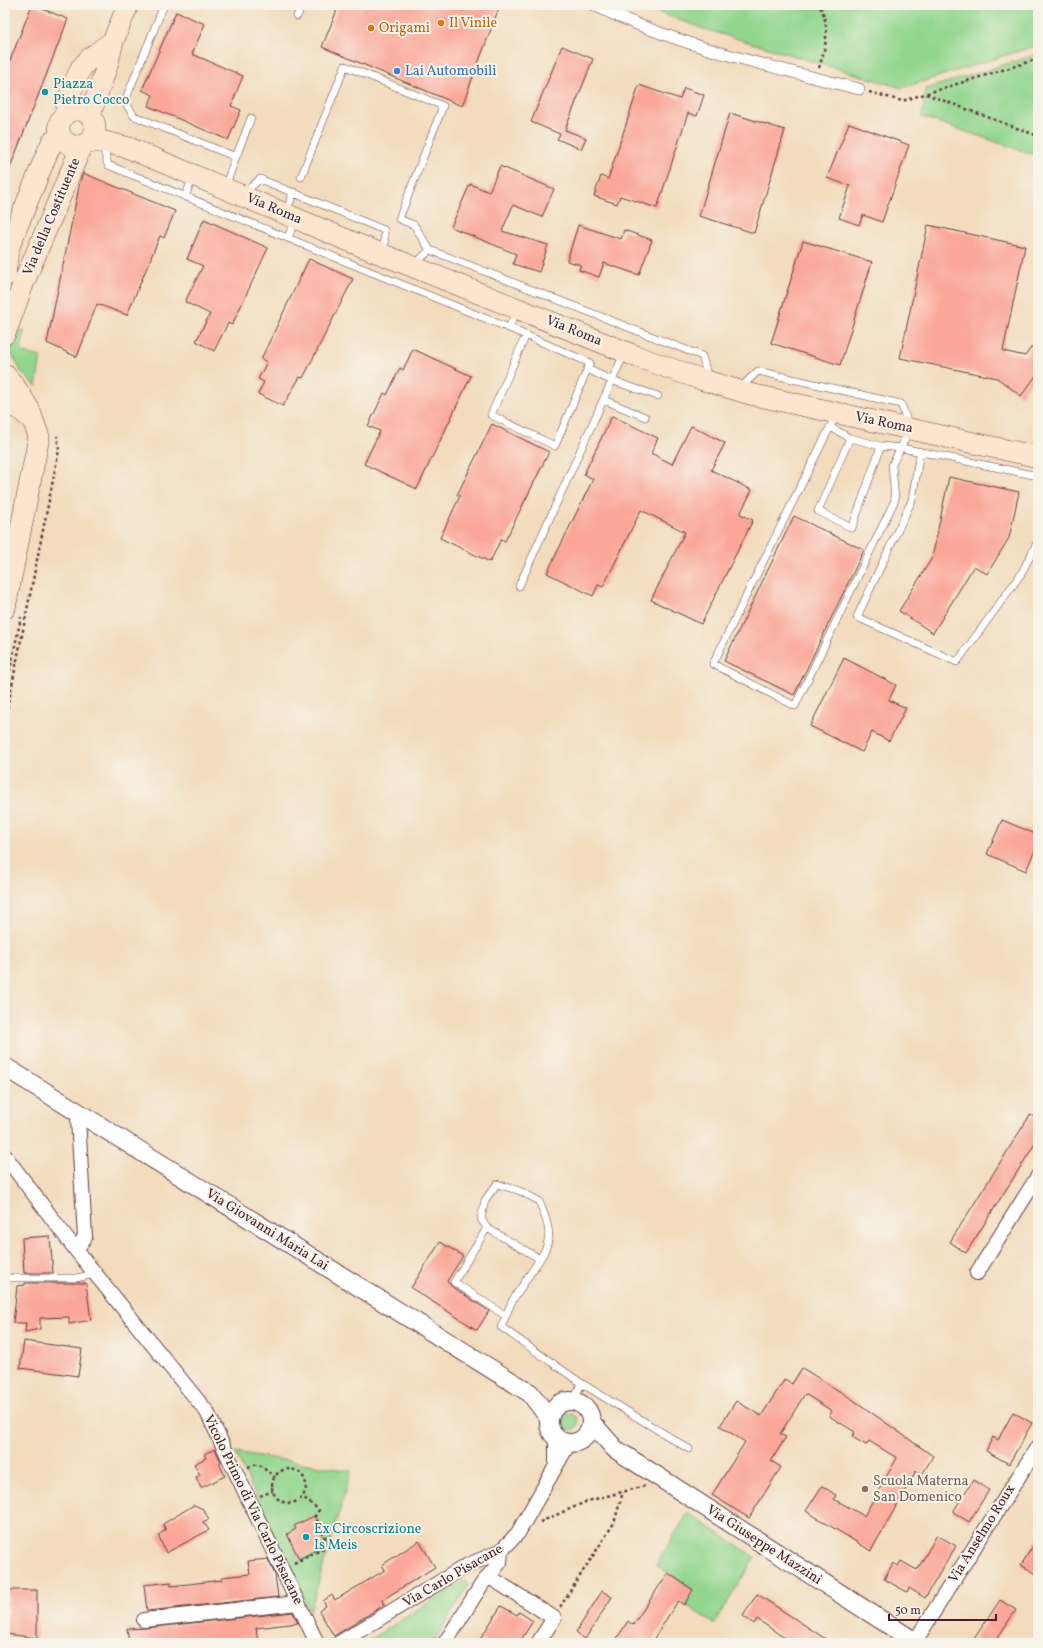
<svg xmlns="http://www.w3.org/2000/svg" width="1043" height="1648" font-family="Vollkorn,serif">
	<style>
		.green { fill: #92d68e; stroke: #6e7a5c }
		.building { fill: #faa79a }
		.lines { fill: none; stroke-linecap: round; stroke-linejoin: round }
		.service-casing { stroke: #633b41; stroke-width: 8 }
		.pedestrian-casing { stroke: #633b41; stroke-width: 12 }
		.minor-casing { stroke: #633b41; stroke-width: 16 }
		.tertiary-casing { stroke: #633b41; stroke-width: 20 }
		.secondary-casing { stroke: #633b41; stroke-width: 22 }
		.path { stroke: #633b41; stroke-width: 2.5; stroke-dasharray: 3 3; stroke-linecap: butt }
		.service { stroke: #fff; stroke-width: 7 }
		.pedestrian { stroke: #fff; stroke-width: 11 }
		.minor { stroke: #fff; stroke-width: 14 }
		.tertiary { stroke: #fff; stroke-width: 18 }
		.secondary { stroke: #fce5cf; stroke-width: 21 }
		.food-dot { fill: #e8710a; stroke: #f7f3e8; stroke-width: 1.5 }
		.shop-dot { fill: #3f7fe0; stroke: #f7f3e8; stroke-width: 1.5 }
		.culture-dot { fill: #0f9aa8; stroke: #f7f3e8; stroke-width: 1.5 }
		.education-dot { fill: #8d6e63; stroke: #f7f3e8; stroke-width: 1.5 }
		.labels { text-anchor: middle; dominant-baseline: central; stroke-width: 4; stroke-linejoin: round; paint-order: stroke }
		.food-label { font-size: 14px; fill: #c56008; stroke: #f7f3e8; text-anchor: start }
		.shop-label { font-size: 14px; fill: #366cbe; stroke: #f7f3e8; text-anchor: start }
		.culture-label { font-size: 14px; fill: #0d838f; stroke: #f7f3e8; text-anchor: start }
		.street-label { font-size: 14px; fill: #4a1f2b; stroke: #f7f3e8 }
		.education-label { font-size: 14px; fill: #785e54; stroke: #f7f3e8; text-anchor: start }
	</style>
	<rect width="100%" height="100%" fill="#f7f3e8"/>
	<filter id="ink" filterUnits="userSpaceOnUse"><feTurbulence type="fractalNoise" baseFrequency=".025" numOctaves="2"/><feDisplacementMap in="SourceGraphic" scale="8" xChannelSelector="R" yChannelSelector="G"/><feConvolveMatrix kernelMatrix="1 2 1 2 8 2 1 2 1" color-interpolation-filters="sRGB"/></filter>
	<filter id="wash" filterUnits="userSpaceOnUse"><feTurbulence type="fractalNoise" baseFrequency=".012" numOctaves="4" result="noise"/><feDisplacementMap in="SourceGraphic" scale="16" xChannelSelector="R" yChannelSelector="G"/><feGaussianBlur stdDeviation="0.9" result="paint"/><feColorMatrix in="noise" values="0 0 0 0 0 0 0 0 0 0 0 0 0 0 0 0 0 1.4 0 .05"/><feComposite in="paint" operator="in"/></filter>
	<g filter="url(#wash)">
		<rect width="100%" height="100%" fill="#f2dcbd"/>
		<path class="green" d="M 639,5 L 1038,5 L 1038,45 L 902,88 L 701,28 Z
			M 1038,54 L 1038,156 L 922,117 L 926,89 Z
			M 16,329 L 24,331 L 21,352 L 41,357 L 36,386 L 22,373 L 11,352 Z
			M562 1422a8 8 0 1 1 16 0a8 8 0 1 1-16 0Z
			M 235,1452 L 351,1471 L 310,1611 Z
			M 688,1513 L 755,1557 L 714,1624 L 683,1603 L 692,1588 L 656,1565 Z
			M 465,1580 L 469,1585 L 433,1643 L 364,1643 Z"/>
		<g id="blocks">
			<path class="building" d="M 32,5 L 68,19 L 6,178 L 5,73 Z
				M 339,5 L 500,5 L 462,106 L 322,47 Z
				M 176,12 L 205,24 L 192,54 L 243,76 L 231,106 L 241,110 L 228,140 L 148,106 L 153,95 L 142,90 Z
				M 562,46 L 593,59 L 565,130 L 586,138 L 581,149 L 557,139 L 560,134 L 531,122 Z
				M 639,85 L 680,99 L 684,88 L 704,95 L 697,116 L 688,113 L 657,208 L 620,196 L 617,204 L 594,196 L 601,176 L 608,179 Z
				M 730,113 L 785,130 L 754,233 L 699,216 Z
				M 849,123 L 909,145 L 882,222 L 863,215 L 859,225 L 839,218 L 850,186 L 827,178 Z
				M 500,166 L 554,189 L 542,217 L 513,205 L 502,231 L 548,245 L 539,272 L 513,264 L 516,254 L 451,227 L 470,184 L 489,192 Z
				M 83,173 L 175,211 L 164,238 L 160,236 L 127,315 L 97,304 L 77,357 L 47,343 L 80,182 Z
				M 204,219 L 268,248 L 232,325 L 228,323 L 214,351 L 196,341 L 210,314 L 185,302 L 203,266 L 187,259 Z
				M 578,225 L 621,239 L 624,230 L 652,240 L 639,275 L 604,263 L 599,277 L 579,270 L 581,265 L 567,261 Z
				M 928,225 L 1025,246 L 1003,351 L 1025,356 L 1038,338 L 1038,373 L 1021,396 L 997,378 L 900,358 Z
				M 803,241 L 872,262 L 840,365 L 771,343 Z
				M 309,259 L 353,279 L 303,378 L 300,377 L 283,406 L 258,394 L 264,382 L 258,379 L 267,362 L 261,359 Z
				M 413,349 L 471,376 L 417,489 L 364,464 L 380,431 L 368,426 L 384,393 L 387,395 L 400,368 L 403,370 Z
				M 612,416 L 658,438 L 651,453 L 672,464 L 691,426 L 725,443 L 711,470 L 752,490 L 740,514 L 753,520 L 701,624 L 651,600 L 685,532 L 641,510 L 603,587 L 598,585 L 593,596 L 547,573 L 593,479 L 584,474 Z
				M 492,424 L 549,452 L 505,541 L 501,539 L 490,562 L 440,538 L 460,496 L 457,495 Z
				M 949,477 L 1019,492 L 1009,538 L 987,574 L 974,566 L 933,633 L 899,611 L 932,558 Z
				M 794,516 L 864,550 L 794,695 L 724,661 Z
				M 844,658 L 896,685 L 889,700 L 906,708 L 889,741 L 872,732 L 862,752 L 810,726 Z
				M 1002,820 L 1038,835 L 1038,843 L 1026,871 L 987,854 Z
				M 1030,1115 L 1038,1119 L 1038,1139 L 966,1253 L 950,1242 Z
				M 50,1236 L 53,1273 L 24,1273 L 22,1238 Z
				M 440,1242 L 463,1256 L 447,1281 L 451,1286 L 489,1311 L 477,1330 L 411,1288 Z
				M 25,1283 L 86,1283 L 91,1320 L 69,1324 L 69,1317 L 40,1318 L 40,1329 L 25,1332 L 26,1323 L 13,1323 L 17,1286 L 25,1285 Z
				M 24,1341 L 82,1349 L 78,1376 L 20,1368 Z
				M 802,1368 L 852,1399 L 933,1456 L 922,1475 L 916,1471 L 871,1551 L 806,1511 L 822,1486 L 836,1495 L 834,1499 L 864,1516 L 897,1458 L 869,1441 L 866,1445 L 852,1437 L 855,1432 L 829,1416 L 832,1411 L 805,1394 L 780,1434 L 786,1437 L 771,1461 L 781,1467 L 749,1518 L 712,1495 L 745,1442 L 720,1426 L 736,1401 L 761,1416 L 785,1379 L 792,1384 Z
				M 1013,1412 L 1032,1423 L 1009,1464 L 986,1451 L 993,1437 L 998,1440 Z
				M 215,1449 L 221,1462 L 219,1463 L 225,1476 L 201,1488 L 196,1477 L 200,1475 L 194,1464 L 206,1458 L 204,1454 Z
				M 973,1480 L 989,1490 L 969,1522 L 953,1512 Z
				M 194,1505 L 203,1509 L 209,1519 L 203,1522 L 209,1530 L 166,1553 L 158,1535 L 166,1530 L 163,1524 Z
				M 314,1516 L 325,1540 L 318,1543 L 320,1548 L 299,1559 L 287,1534 L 296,1529 L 294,1526 Z
				M 937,1535 L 956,1546 L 925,1598 L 909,1588 L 907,1592 L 884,1579 L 893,1563 L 898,1566 L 901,1561 L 917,1570 Z
				M 1038,1538 L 1038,1575 L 1021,1565 Z
				M 419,1541 L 435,1567 L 382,1600 L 384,1605 L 334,1636 L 319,1611 L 326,1606 L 323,1601 L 332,1595 L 335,1600 L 385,1570 L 382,1565 Z
				M 268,1559 L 275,1575 L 278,1597 L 147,1611 L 144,1585 L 171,1582 L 171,1586 L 222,1580 L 222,1577 L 250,1574 L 248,1561 Z
				M 668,1573 L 693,1590 L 684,1605 L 678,1601 L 651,1643 L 614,1643 L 628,1621 L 633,1625 Z
				M 9,1590 L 37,1590 L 37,1638 L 6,1634 Z
				M 602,1591 L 612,1597 L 585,1639 L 576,1632 Z
				M 757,1594 L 832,1643 L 792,1643 L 757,1619 L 754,1624 L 743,1616 Z
				M 1000,1600 L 1016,1610 L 994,1643 L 980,1643 L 974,1639 Z
				M 501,1606 L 517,1615 L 519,1612 L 533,1621 L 519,1643 L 487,1643 L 480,1639 Z
				M 293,1612 L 298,1623 L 256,1628 L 258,1643 L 221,1643 L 220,1641 L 129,1643 L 127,1629 L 145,1628 Z"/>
		</g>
	</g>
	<g filter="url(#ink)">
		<use href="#blocks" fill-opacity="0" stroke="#633b41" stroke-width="1"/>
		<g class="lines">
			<g class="service-casing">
				<path id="service" d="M 164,5 L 127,96 L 127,105 L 134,116 L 236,157 L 251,118
					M 297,16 L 302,5
					M 102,143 L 108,165 L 509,328 L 590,363 L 555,446 L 491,415 L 526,335
					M 301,177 L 345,66 L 443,106 L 399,219 L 414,225 L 430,250
					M 225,187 L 236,157
					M 243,194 L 260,179 L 384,230 L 385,253
					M 185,197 L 193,177
					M 286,212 L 294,192
					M 288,237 L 296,219
					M 415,264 L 430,250 L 702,356 L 708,378
					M 509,328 L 517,310
					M 587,369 L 613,381 L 658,396
					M 740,388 L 758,371 L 901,404 L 910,429 L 892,465 L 895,500 L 795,706 L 713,664 L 751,586 L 836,415
					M 604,400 L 645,417
					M 830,427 L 850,438 L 818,511 L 852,528 L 881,446 L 902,448 L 1038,476
					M 850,438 L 881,446
					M 920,452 L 912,500 L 857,617 L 957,662 L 1021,574 L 1038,541
					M 519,586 L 624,354
					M 487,1228 L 454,1282 L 506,1316
					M 540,1259 L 487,1228 L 481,1219 L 485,1200 L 497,1184 L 520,1191 L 539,1201 C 548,1224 555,1236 540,1259 L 512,1301 L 501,1327 L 581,1383 L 574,1402
					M 5,1278 L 76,1278 L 95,1274
					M 581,1383 L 689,1449"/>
			</g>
			<g class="pedestrian-casing">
				<path id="pedestrian" d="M 594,5 C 677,46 770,66 859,89"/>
			</g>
			<g class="minor-casing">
				<path id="minor" d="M 81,1114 L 78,1119 L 85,1237 L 76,1250 L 207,1412 L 317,1643
					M 5,1156 L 76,1250
					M 977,1273 L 1038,1176
					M 556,1465 L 556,1438
					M 488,1576 L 554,1618 L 538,1643
					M 144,1620 L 298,1603
					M 339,1643 L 466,1566 L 501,1551 L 518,1533 L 569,1443
					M 445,1643 L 482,1584 L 500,1562 L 501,1551
					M 914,1643 L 1038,1446"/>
			</g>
			<g class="tertiary-casing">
				<path id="tertiary" d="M 5,1067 L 530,1393 L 549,1418
					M549 1422a21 21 0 1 1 42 0a21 21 0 1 1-42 0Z
					M 591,1422 L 615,1449 L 917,1643"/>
			</g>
			<g class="secondary-casing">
				<path id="secondary" d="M59 128a18 18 0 1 1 36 0a18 18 0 1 1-36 0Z
					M 68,112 L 66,103 L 81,68 L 90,58 L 113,41
					M 90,115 L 107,66 L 113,41 L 128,5
					M 88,143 L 101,141 L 129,148 L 354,243 L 638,357 L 700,379 L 750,394 L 1038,457
					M 5,276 L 8,249 L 45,158 L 52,142 L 61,136
					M 5,334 L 24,282 L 82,145
					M 5,375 L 15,387 L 29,409 L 39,437 L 5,608
					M 5,403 L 21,410 L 33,421"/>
			</g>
			<path class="path" d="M 819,68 C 826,46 831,25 819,5
				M 869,92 L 902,101 L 1038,59
				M 926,94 L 1038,136
				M 5,695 L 21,617
				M 5,720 L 59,450 L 57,436
				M 248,1467 L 258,1464 L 275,1477
				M272 1486a17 17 0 1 1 34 0a17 17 0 1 1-34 0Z
				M 260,1496 L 273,1491
				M 540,1522 L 588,1501 L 645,1486
				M 294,1563 L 323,1549 L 320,1543 L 327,1540 L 315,1516 L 319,1510 L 303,1497
				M 560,1607 L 614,1523 L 623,1492"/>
			<use href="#service" class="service"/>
			<use href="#pedestrian" class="pedestrian"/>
			<use href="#minor" class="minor"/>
			<use href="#tertiary" class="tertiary"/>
			<use href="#secondary" class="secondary"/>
		</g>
	</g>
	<g class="food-dot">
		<circle cx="441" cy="23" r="4"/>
		<circle cx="371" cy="28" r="4"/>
	</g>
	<circle class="shop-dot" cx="397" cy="71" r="4"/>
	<g class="culture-dot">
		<circle cx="45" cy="92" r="4"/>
		<circle cx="306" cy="1537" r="4"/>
	</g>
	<circle class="education-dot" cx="865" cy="1489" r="4"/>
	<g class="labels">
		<g class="food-label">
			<text x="449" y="23">Il Vinile</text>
			<text x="379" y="28">Origami</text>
		</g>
		<g class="shop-label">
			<text x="405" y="71">Lai Automobili</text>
		</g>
		<g class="culture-label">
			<text x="53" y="84">Piazza<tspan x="53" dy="16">Pietro Cocco</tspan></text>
			<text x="314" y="1529">Ex Circoscrizione<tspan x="314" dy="16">Is Meis</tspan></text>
		</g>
		<g class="street-label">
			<text transform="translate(274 209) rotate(23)">Via Roma</text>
			<text transform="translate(52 217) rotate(-67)">Via della Costituente</text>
			<text transform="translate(574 331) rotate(22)">Via Roma</text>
			<text transform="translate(884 423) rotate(12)">Via Roma</text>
			<text transform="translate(267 1230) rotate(32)">Via Giovanni Maria Lai</text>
			<text transform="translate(253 1510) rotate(64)">Vicolo Primo di Via Carlo Pisacane</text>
			<text transform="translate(982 1534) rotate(-58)">Via Anselmo Roux</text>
			<text transform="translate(764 1545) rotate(33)">Via Giuseppe Mazzini</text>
			<text transform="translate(453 1576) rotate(-30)">Via Carlo Pisacane</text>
		</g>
		<g class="education-label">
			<text x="873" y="1481">Scuola Materna<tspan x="873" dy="16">San Domenico</tspan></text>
		</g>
	</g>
	<rect width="1043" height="1648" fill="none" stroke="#f7f3e8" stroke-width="20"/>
	<path d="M889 1614v6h107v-6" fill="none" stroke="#4a1f2b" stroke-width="2"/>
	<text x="895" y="1614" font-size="12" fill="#4a1f2b" stroke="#f7f3e8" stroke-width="3" paint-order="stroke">50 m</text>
</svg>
